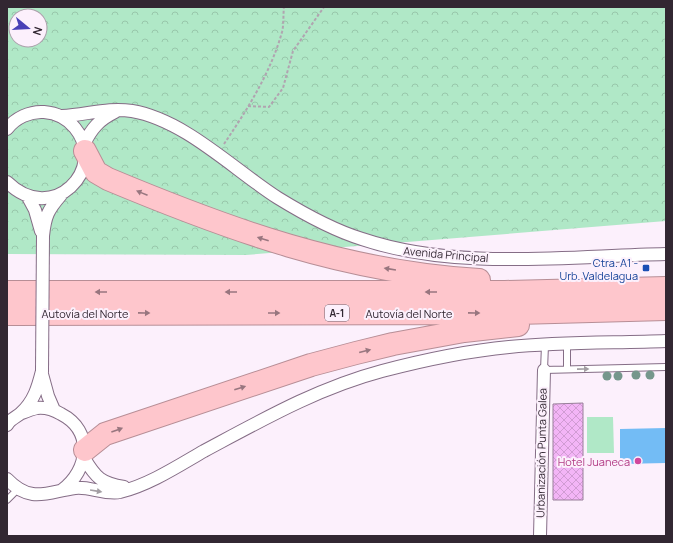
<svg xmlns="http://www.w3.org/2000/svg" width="673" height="543" font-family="Manrope,sans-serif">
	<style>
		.park { fill: url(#park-crowns); fill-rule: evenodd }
		.pitch { fill: #b0e8c7 }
		.water { fill: #73bcf5 }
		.building { fill: url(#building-cross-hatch); stroke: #987f99 }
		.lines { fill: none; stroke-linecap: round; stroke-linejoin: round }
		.lane-casing { stroke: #856d86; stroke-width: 8 }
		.street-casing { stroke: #856d86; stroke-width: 14 }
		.highway-casing { stroke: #b78e96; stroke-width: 24 }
		.path { stroke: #b0a4b0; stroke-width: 2; stroke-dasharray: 3 2; stroke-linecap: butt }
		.lane { stroke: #fff; stroke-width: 6 }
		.street { stroke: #fff; stroke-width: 12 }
		.highway { stroke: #fec6cc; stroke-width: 22 }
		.street-bridge-casing { stroke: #856d86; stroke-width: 14; stroke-linecap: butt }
		.street-bridge { stroke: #fff; stroke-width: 12 }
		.tree { fill: #75978c }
		.oneway { fill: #98767f }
		.oneway2 { fill: #a39ea3 }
		.transit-dot { fill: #1a4fb4; stroke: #fcf0fc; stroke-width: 1.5 }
		.hotel-dot { fill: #d1479c; stroke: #fcf0fc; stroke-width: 1.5 }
		.labels { text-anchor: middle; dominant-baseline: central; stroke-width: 4; stroke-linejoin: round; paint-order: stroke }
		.shield { fill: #fcf0fc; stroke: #6f636f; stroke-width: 1 }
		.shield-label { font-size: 10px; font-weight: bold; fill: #322732 }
		.street-label { font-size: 11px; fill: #322732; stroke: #fcf0fc }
		.transit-label { font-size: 11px; fill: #164399; stroke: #fcf0fc; text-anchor: end }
		.hotel-label { font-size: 11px; fill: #b23c85; stroke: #fcf0fc; text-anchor: end }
	</style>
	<defs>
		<pattern id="park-crowns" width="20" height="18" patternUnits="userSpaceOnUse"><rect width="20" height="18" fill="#b0e8c7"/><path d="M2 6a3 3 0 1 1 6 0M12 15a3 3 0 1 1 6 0" fill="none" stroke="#98c7ab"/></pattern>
		<pattern id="building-cross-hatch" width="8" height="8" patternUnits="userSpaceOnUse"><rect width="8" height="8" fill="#f3b5f6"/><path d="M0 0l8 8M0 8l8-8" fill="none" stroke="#d19cd3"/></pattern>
	</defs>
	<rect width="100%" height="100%" fill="#fcf0fc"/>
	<path class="park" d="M 7,7 L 666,7 L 666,221 L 246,255 L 7,254 ZM 16,16 L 40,16 L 40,40 L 16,40 Z"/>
	<path class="pitch" d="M 587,417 L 613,417 L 614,453 L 587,453 Z"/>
	<path class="water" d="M 666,428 L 666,463 L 620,464 L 620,429 Z"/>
	<path class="building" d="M 583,403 L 583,500 L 553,500 L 553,404 Z"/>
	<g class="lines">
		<g class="lane-casing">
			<path id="lane" d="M 567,344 L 567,369
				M 545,345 L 544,370 L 666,367
				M 7,500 L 18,489"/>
		</g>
		<g class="street-casing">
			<path id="street" d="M 62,116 C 86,115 108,107 132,111 C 185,120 234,170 278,198 C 304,214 333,230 362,239 C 457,271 567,256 666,254
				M 7,129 C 15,118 30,111 44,112 C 57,113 67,118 75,128 C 108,168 53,227 7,182
				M 84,144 C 92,128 99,120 115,112
				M 28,197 L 35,210 L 41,231
				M 43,236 C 45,216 48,210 61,195
				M 42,374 L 48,396 L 54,410
				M 22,413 C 27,411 32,409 37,408 C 45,407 54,410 61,414 C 94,431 89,470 62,490
				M 7,425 C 10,419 17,417 21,413 C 34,401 38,387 42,371
				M 84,458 C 96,478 101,483 124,487
				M 7,479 C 31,504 47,492 75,488 C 89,486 105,495 120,492 C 149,485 178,466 204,451 C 262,420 318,388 382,371 C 424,360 466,351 509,347 C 561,342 614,343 666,341
				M 540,536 L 544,370"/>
		</g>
		<g class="highway-casing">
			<path id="highway" d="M 85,151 L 96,172 L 108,179 C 230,230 345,272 479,280
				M 7,292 L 505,292 L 666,288
				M 7,314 L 517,313 L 666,309
				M 85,450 L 105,434 L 311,365 L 356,353 L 393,344 L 464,331 L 518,325"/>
		</g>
		<path class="path" d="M 248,106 L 269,107 L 283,88 L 293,51 L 324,7
			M 224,144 C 247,110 271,72 282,32 C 284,24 283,15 284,7"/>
		<use href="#lane" class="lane"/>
		<use href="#street" class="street"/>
		<use href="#highway" class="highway"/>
		<g class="street-bridge-casing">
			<path id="street-bridge" d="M 42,371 L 43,236"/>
		</g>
		<use href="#street-bridge" class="street-bridge"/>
	</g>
	<g class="tree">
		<circle cx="636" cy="375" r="4.5"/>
		<circle cx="650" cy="375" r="4.5"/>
		<circle cx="607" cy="376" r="4.5"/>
		<circle cx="618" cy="376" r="4.5"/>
	</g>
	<defs><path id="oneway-solid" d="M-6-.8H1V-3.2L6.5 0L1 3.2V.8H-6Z"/></defs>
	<g class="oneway">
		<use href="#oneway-solid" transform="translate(142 193) rotate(-158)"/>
		<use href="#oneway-solid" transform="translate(263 239) rotate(-162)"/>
		<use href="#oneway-solid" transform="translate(390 269) rotate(-171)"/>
		<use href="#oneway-solid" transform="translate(101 292) rotate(-180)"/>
		<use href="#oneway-solid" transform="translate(231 292) rotate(-180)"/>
		<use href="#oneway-solid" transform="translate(431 292) rotate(-180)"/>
		<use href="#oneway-solid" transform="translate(144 313) rotate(1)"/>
		<use href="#oneway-solid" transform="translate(274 313)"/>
		<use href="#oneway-solid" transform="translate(474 313) rotate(1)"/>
		<use href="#oneway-solid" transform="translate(365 351) rotate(-14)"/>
		<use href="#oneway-solid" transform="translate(240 388) rotate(-18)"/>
		<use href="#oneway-solid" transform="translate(117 430) rotate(-20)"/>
	</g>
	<g class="oneway2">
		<use href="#oneway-solid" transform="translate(583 369) rotate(-1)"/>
		<use href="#oneway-solid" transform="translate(96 491) rotate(9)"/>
	</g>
	<rect class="transit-dot" x="642" y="264" width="8" height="8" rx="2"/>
	<circle class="hotel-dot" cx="638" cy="461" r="4"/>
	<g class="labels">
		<rect class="shield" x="325" y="305" width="24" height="16" rx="3"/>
		<g class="shield-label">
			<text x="337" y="313">A-1</text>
		</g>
		<g class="street-label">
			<text transform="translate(446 254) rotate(5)">Avenida Principal</text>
			<text x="85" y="313">Autovía del Norte</text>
			<text x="409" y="313">Autovía del Norte</text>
			<text transform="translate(541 453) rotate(-89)">Urbanización Punta Galea</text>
		</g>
		<g class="transit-label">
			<text x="638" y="262">Ctra. A1 -<tspan x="638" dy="13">Urb. Valdelagua</tspan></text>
		</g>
		<g class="hotel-label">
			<text x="630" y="461">Hotel Juaneca</text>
		</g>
	</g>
	<rect width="673" height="543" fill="none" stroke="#322732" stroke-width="16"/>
	<g transform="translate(28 28) rotate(108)"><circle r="19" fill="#fcf0fc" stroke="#aba0ab"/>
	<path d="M0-3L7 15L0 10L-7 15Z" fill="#4940b6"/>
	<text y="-6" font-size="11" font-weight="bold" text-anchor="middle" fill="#322732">N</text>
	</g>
</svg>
